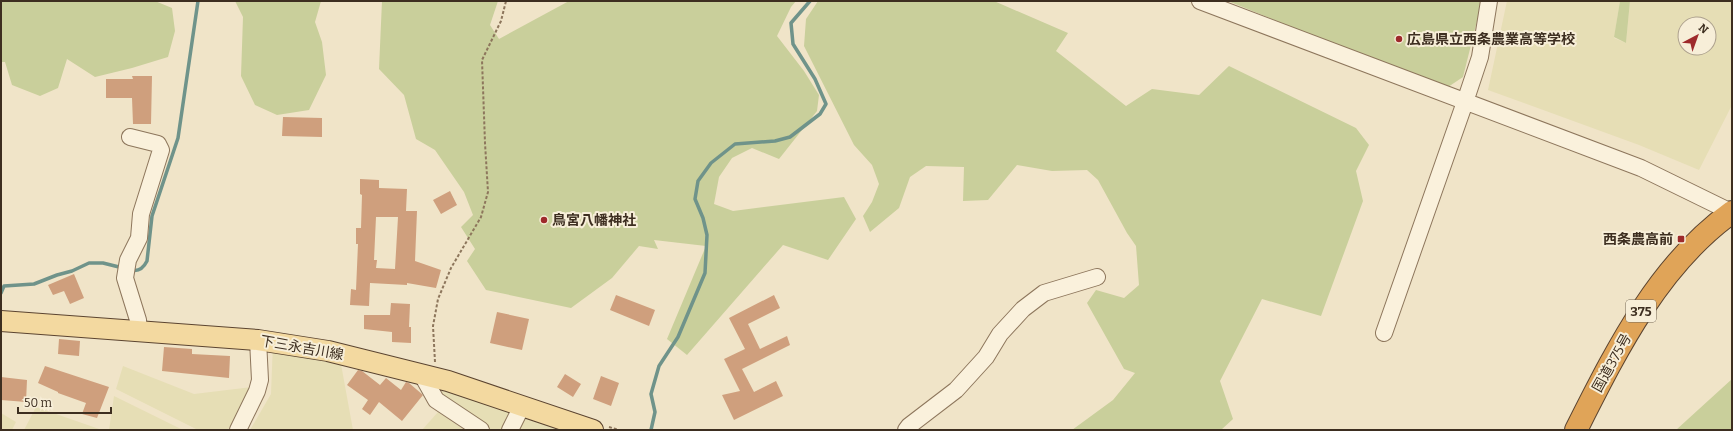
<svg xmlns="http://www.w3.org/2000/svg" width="1733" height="431" font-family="Bitter,'Noto Sans JP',serif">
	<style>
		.farmland { fill: #e6deb5; fill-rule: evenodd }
		.green { fill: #c9cf9b }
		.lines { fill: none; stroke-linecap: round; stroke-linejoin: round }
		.stream { stroke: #6f938a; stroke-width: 3.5 }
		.building { fill: #cf9f7d; fill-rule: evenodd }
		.minor-casing { stroke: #8d765c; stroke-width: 18 }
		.major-casing { stroke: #5b4430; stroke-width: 22 }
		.highway-casing { stroke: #5b4430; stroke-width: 24 }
		.path { stroke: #8d765c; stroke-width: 2; stroke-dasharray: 3 2; stroke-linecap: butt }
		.minor { stroke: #faf1dc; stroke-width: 16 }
		.major { stroke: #f3d9a0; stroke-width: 20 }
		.highway { stroke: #e0a458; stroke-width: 22 }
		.poi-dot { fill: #9e2a2b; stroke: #f7eed8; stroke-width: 1.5 }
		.labels { text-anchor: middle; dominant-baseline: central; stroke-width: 4; stroke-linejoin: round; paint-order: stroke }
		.shield { fill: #f7eed8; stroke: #756857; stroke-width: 1 }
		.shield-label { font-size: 13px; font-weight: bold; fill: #3d2e20 }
		.poi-label { font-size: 14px; font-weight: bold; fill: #3d2e20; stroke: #f7eed8; text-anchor: start }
		.street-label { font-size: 14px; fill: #3d2e20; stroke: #f7eed8 }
	</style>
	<rect width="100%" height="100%" fill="#f0e4c8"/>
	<path class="farmland" d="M 1507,1 L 1620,1 L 1614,38 L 1626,43 L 1630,1 L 1732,1 L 1732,105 L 1699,170 L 1639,145 L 1488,90 ZM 1685,24 L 1709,24 L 1709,48 L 1685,48 Z
		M 273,342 L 341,364 L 353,430 L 250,430 L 271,394 Z
		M 123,366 L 194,394 L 252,387 L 228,430 L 198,430 L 116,389 Z
		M 429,380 L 577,430 L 479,430 L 431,392 Z
		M 114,396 L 183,430 L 109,430 Z
		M 36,407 L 102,430 L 24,430 Z
		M 438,412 L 464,430 L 422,430 Z
		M 1,413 L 16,422 L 12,430 L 1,430 Z"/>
	<path class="green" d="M 1,1 L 155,1 L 172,8 L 175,31 L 168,57 L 132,68 L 95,77 L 67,59 L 58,88 L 40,96 L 12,85 L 5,62 L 1,62 Z
		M 235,1 L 321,1 L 315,22 L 322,42 L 326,75 L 309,110 L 277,115 L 255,105 L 241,76 L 243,17 Z
		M 382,1 L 498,1 L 490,25 L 499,39 L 569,1 L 796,1 L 791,7 L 777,36 L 804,71 L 819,95 L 817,111 L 779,159 L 752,148 L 732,158 L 719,177 L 714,204 L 733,211 L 844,197 L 856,219 L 828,260 L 783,245 L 687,355 L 667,339 L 706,246 L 654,240 L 658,249 L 639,246 L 612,278 L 571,308 L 486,290 L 467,261 L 475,249 L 461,227 L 473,215 L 464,192 L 435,150 L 416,139 L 404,95 L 379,69 Z
		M 818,1 L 994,1 L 1068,33 L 1056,51 L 1126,106 L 1152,89 L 1199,95 L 1229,66 L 1356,128 L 1369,145 L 1356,171 L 1363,201 L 1321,316 L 1262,299 L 1220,381 L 1233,419 L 1221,430 L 1072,430 L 1113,400 L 1135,373 L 1124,369 L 1087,303 L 1096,290 L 1124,298 L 1139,285 L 1136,246 L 1127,233 L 1098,180 L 1087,170 L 1052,171 L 1017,165 L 988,200 L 963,201 L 964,167 L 926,166 L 910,177 L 899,208 L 870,232 L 863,216 L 872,202 L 879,184 L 872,165 L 854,145 L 804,46 L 806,19 Z
		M 1228,1 L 1482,1 L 1463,77 L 1448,87 L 1353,52 Z
		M 1620,1 L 1630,1 L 1626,43 L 1614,37 Z
		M 1732,379 L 1732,430 L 1676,430 Z"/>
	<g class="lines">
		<path class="stream" d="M 131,270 C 139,272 144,267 147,261 L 152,216 L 178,138 L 198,1
			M 1,293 L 4,286 L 34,284 L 57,275 L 72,271 L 89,263 L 103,263 L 123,268
			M 651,430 L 655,412 L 651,394 L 659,366 L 678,337 L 705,273 L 707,235 L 703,218 L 695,199 L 698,181 L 711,163 L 735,144 L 775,141 L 790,137 L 820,114 L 826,104 L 815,79 L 793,44 L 791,23 L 810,1"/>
	</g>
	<path class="building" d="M 132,76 L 152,76 L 151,124 L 133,124 L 132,98 L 106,98 L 106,79 L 133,79 Z
		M 283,117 L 322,118 L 322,137 L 282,136 Z
		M 360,179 L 379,180 L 379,188 L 407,189 L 406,211 L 417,211 L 415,261 L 441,270 L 436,288 L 407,283 L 407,285 L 370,283 L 369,306 L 350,305 L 351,289 L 356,290 L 358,244 L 356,244 L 356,228 L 361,228 L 362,195 L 360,194 ZM 376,217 L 398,217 L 395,269 L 376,268 L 377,260 L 374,260 Z
		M 450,191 L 457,205 L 441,214 L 433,200 Z
		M 74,274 L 84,298 L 70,304 L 64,291 L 53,295 L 48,285 Z
		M 616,295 L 655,310 L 649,326 L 610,310 Z
		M 774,295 L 780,308 L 748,324 L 760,349 L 787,336 L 790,345 L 742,369 L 754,392 L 776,381 L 783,396 L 734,420 L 722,395 L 740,391 L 724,359 L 745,349 L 729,318 Z
		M 391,303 L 410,304 L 409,327 L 411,327 L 411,343 L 392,342 L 392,332 L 364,329 L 364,315 L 390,315 Z
		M 497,312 L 529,319 L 522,350 L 490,343 Z
		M 59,339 L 80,341 L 79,356 L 58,354 Z
		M 164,347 L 192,349 L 192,354 L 230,356 L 229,378 L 162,371 Z
		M 45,366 L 109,387 L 97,418 L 82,414 L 86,403 L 58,393 L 58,392 L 38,383 Z
		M 358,370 L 362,371 L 380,385 L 386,378 L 401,390 L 406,382 L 409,383 L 423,395 L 402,421 L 379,402 L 370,415 L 362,409 L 368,400 L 347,385 Z
		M 565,374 L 581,384 L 573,397 L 557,387 Z
		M 601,376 L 619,383 L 611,406 L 593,399 Z
		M 1,377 L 27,380 L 26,402 L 1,400 Z"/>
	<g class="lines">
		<g class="minor-casing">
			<path id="minor" d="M 1200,1 L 1641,168 L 1731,212
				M 130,137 L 158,144 L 161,150 L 141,214 L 139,238 L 128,260 L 125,278 L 138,320 L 139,330
				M 1384,333 L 1465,102 L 1480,57 L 1489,1
				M 422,375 L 436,400 L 481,430
				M 238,430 L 257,391 L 260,380 L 258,340
				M 510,430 L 522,406
				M 906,430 L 909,426 L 956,390 L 986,357 L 1000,334 L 1023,309 L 1044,293 L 1097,277"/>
		</g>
		<g class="major-casing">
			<path id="major" d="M 1,321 L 258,340 L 328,351 L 448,381 L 593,430"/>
		</g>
		<g class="highway-casing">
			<path id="highway" d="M 1576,430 C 1616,351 1658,265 1732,212"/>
		</g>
		<path class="path" d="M 435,362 L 433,326 L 438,299 L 451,268 L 481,217 L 488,192 L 485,143 L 482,60 L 501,21 L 506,1
			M 609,427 L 619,430"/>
		<use href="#minor" class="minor"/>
		<use href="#major" class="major"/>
		<use href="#highway" class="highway"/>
	</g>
	<g class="poi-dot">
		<circle cx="1399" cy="39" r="4"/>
		<circle cx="544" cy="220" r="4"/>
		<rect x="1677" y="235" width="8" height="8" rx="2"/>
	</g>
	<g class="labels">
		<rect class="shield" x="1626" y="300" width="30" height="22" rx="3"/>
		<g class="shield-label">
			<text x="1641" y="311">375</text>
		</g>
		<g class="poi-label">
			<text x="1407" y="39">広島県立西条農業高等学校</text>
			<text x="552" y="220">鳥宮八幡神社</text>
			<text x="1673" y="239" text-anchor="end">西条農高前</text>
		</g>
		<g class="street-label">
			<text transform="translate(302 348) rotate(10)">下三永吉川線</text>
			<text transform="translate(1612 363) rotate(-61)">国道375号</text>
		</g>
	</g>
	<rect width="1733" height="431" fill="none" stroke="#3d2e20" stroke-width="4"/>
	<g transform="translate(1697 36) rotate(41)"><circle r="19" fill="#f7eed8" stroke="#ada18e"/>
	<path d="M0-3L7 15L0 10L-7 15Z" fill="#9e2a2b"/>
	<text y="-6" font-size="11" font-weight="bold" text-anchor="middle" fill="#3d2e20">N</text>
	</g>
	<path d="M18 407v6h93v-6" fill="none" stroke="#3d2e20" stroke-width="2"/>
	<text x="24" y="407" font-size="12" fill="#3d2e20" stroke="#f7eed8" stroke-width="3" paint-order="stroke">50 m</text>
</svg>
